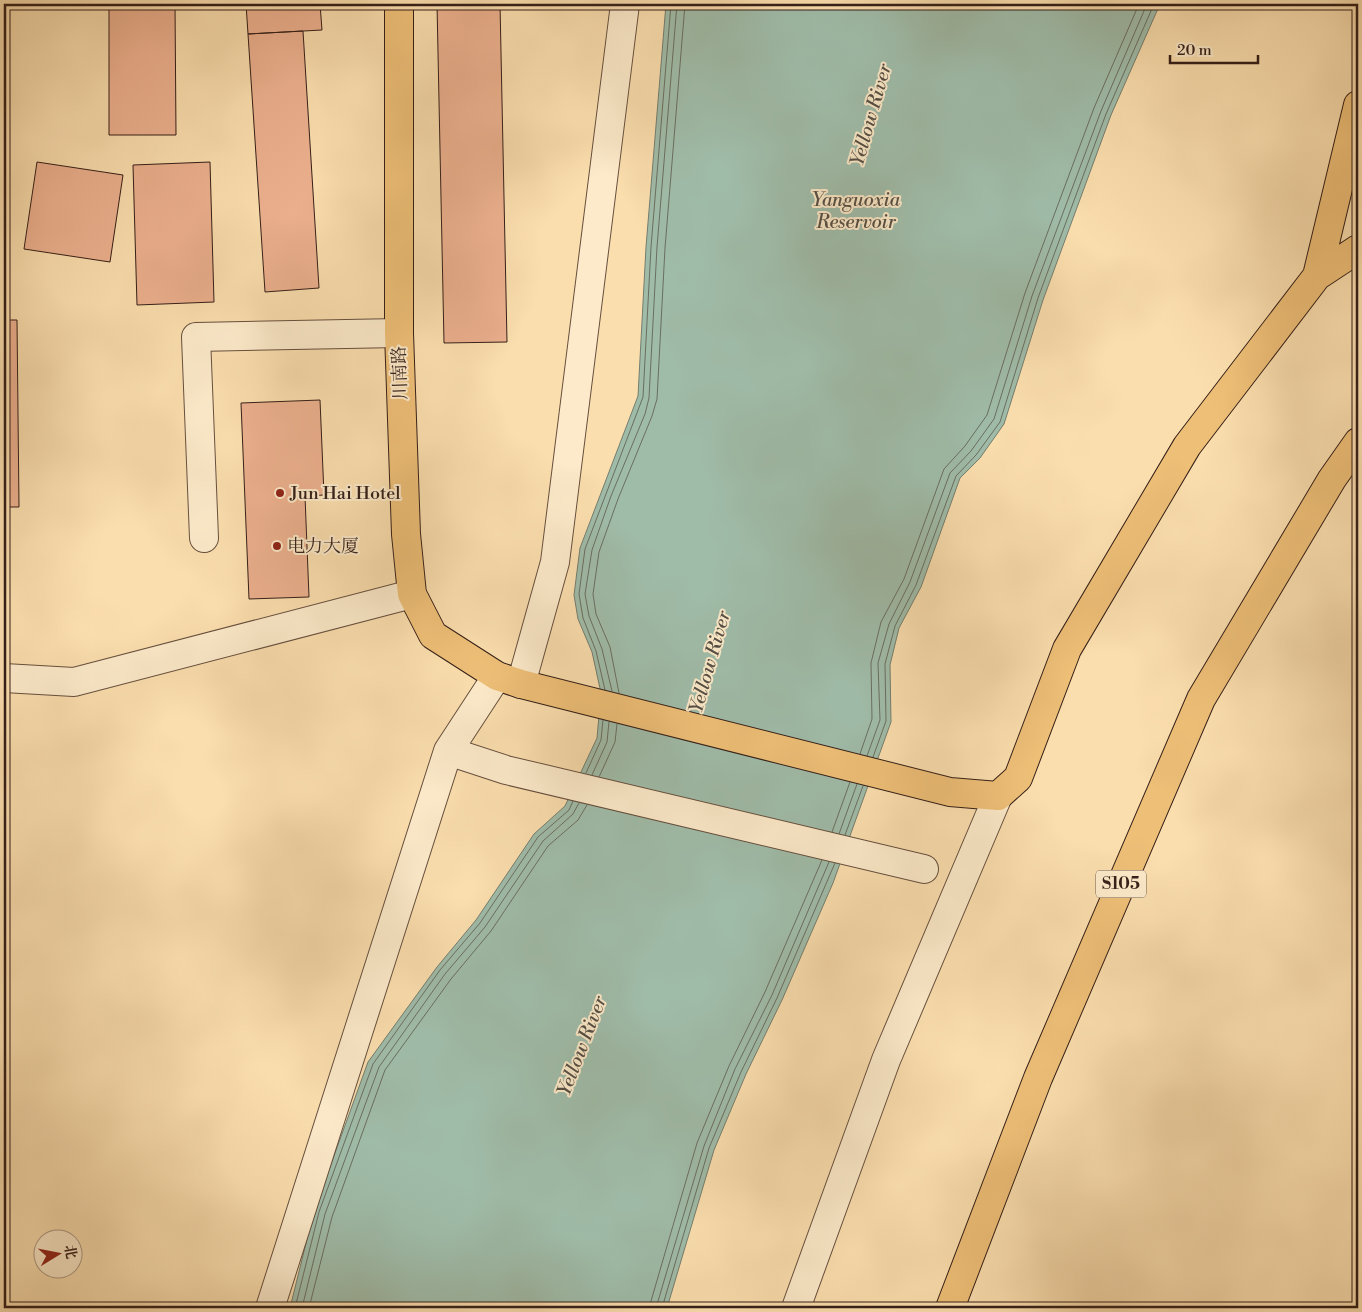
<svg xmlns="http://www.w3.org/2000/svg" width="1362" height="1312" font-family="'Libre Bodoni','Noto Serif SC',serif">
	<style>
		.water { fill: #9fbca9; stroke: #747d6f }
		.lines { fill: none; stroke-linecap: round; stroke-linejoin: round }
		.shore { stroke: #6a6e60; stroke-width: 1 }
		.building { fill: #ecb08e; stroke: #341f18 }
		.minor-casing { stroke: #664f3e; stroke-width: 30 }
		.major-casing { stroke: #341f18; stroke-width: 30 }
		.minor { stroke: #fceaca; stroke-width: 28 }
		.major { stroke: #eebf77; stroke-width: 28 }
		.poi-dot { fill: #8f2418; stroke: #fceaca; stroke-width: 2 }
		.labels { text-anchor: middle; dominant-baseline: central; stroke-width: 4; stroke-linejoin: round; paint-order: stroke }
		.shield { fill: #fceaca; stroke: #705c4d; stroke-width: 1 }
		.shield-label { font-size: 16px; font-weight: bold; fill: #341f18 }
		.street-label { font-size: 18px; fill: #341f18; stroke: #fceaca }
		.poi-label { font-size: 18px; fill: #341f18; stroke: #fceaca; text-anchor: start }
		.water-label { font-size: 19px; font-style: italic; fill: #544e44; stroke: #fceaca }
	</style>
	<rect width="100%" height="100%" fill="#fbdeae"/>
	<filter id="stains"><feTurbulence type="fractalNoise" baseFrequency=".004" numOctaves="4"/><feColorMatrix values="0 0 0 0 .2 0 0 0 0 .09 0 0 0 0 .02 0 0 0 .5 -.17"/></filter>
	<radialGradient id="worn" r=".72"><stop offset=".6" stop-color="#630" stop-opacity="0"/><stop offset="1" stop-color="#630" stop-opacity=".3"/></radialGradient>
	<path class="water" d="M 666,4 L 1160,4 L 1111,115 L 1043,300 L 1004,424 L 980,458 L 960,478 L 921,587 L 899,628 L 890,665 L 891,722 L 833,883 L 782,1000 L 746,1074 L 714,1150 L 667,1308 L 290,1308 L 314,1211 L 368,1062 L 437,967 L 476,920 L 534,834 L 565,806 L 597,738 L 601,693 L 592,652 L 578,619 L 574,595 L 580,548 L 638,396 L 646,247 Z"/>
	<g class="lines">
		<path class="shore" d="M 605,690 L 596,651 L 583,618 L 579,594 L 585,549 L 643,397 L 651,247 L 671,4
			M 612,691 L 602,649 L 589,616 L 585,594 L 592,550 L 611,496 L 645,414 L 649,398 L 657,247 L 677,4
			M 619,693 L 610,647 L 596,614 L 593,594 L 599,552 L 618,499 L 652,416 L 657,399 L 665,248 L 685,4
			M 860,754 L 872,719 L 871,663 L 881,622 L 904,579 L 944,469 L 965,446 L 987,415 L 1025,293 L 1094,108 L 1139,4
			M 867,756 L 880,720 L 878,663 L 889,624 L 910,582 L 950,473 L 971,451 L 994,419 L 1032,296 L 1101,111 L 1147,4
			M 873,757 L 886,721 L 885,664 L 895,626 L 916,585 L 956,476 L 976,455 L 1000,422 L 1038,298 L 1106,114 L 1154,4
			M 586,773 L 601,740 L 603,720
			M 592,775 L 607,742 L 609,722
			M 599,777 L 615,742 L 617,724
			M 832,832 L 850,782
			M 839,834 L 857,784
			M 845,835 L 863,786
			M 295,1308 L 319,1212 L 373,1064 L 440,970 L 480,923 L 538,837 L 569,810 L 573,801
			M 302,1308 L 325,1214 L 379,1067 L 445,974 L 485,927 L 543,841 L 573,814 L 579,803
			M 309,1308 L 332,1217 L 385,1070 L 451,979 L 491,931 L 548,846 L 578,820 L 587,805
			M 649,1308 L 697,1143 L 729,1066 L 765,992 L 822,860
			M 656,1308 L 704,1146 L 735,1069 L 772,995 L 829,862
			M 662,1308 L 709,1148 L 741,1072 L 777,998 L 835,863"/>
	</g>
	<path class="building" d="M 109,4 L 175,4 L 176,135 L 109,135 Z
		M 246,4 L 320,4 L 322,30 L 248,34 Z
		M 437,4 L 500,4 L 507,342 L 444,343 Z
		M 303,31 L 319,288 L 265,292 L 248,34 Z
		M 37,162 L 123,175 L 110,262 L 24,249 Z
		M 210,162 L 214,302 L 137,305 L 133,165 Z
		M 4,320 L 17,320 L 19,507 L 4,507 Z
		M 320,400 L 324,495 L 305,496 L 309,597 L 249,599 L 241,403 Z"/>
	<g class="lines">
		<g class="minor-casing">
			<path id="minor" d="M 204,538 L 196,337 L 399,333
				M 4,678 L 74,682 L 412,594
				M 521,684 L 555,562 L 625,4
				M 448,751 L 506,770 L 924,869
				M 270,1308 L 448,751 L 497,676
				M 796,1308 L 886,1060 L 998,796"/>
		</g>
		<g class="major-casing">
			<path id="major" d="M 399,4 L 399,333 L 406,534 L 412,594 L 433,635 L 497,676 L 521,684 L 950,792 L 998,796 L 1018,778 L 1067,649 L 1187,446 L 1317,276 L 1358,249
				M 1317,276 L 1358,105
				M 950,1308 L 1038,1078 L 1201,699 L 1332,479 L 1358,442"/>
		</g>
		<use href="#minor" class="minor"/>
		<use href="#major" class="major"/>
	</g>
	<g class="poi-dot">
		<circle cx="280" cy="493" r="5"/>
		<circle cx="277" cy="546" r="5"/>
	</g>
	<g class="labels">
		<rect class="shield" x="1096" y="870.5" width="50" height="27" rx="4"/>
		<g class="shield-label">
			<text x="1121" y="884">S105</text>
		</g>
		<g class="street-label">
			<text transform="translate(400 373) rotate(-92)">川南路</text>
		</g>
		<g class="poi-label">
			<text x="290" y="493">Jun Hai Hotel</text>
			<text x="287" y="546">电力大厦</text>
		</g>
		<g class="water-label">
			<text transform="translate(871 115) rotate(-74)">Yellow River</text>
			<text x="856" y="200">Yanguoxia<tspan x="856" dy="22">Reservoir</tspan></text>
			<text transform="translate(710 662) rotate(-74)">Yellow River</text>
			<text transform="translate(582 1046) rotate(-69)">Yellow River</text>
		</g>
	</g>
	<rect width="1362" height="1312" fill="none" stroke="#fbdeae" stroke-width="20"/>
	<rect x="5" y="5" width="1352" height="1302" fill="none" stroke="#341f18" stroke-width="2.5"/>
	<rect x="10" y="10" width="1342" height="1292" fill="none" stroke="#341f18"/>
	<g transform="translate(58 1254) rotate(80)"><circle r="24" fill="#fceaca" stroke="#ac9983"/>
	<path d="M0-4L9 19L0 12L-9 19Z" fill="#8f2418"/>
	<text y="-8" font-size="14" font-weight="bold" text-anchor="middle" fill="#341f18">北</text>
	</g>
	<path d="M1170 55v8h88v-8" fill="none" stroke="#341f18" stroke-width="2.5"/>
	<text x="1177" y="55" font-size="15" fill="#341f18" stroke="#fceaca" stroke-width="4" paint-order="stroke">20 m</text>
	<rect width="100%" height="100%" filter="url(#stains)"/>
	<rect width="100%" height="100%" fill="url(#worn)"/>
</svg>
